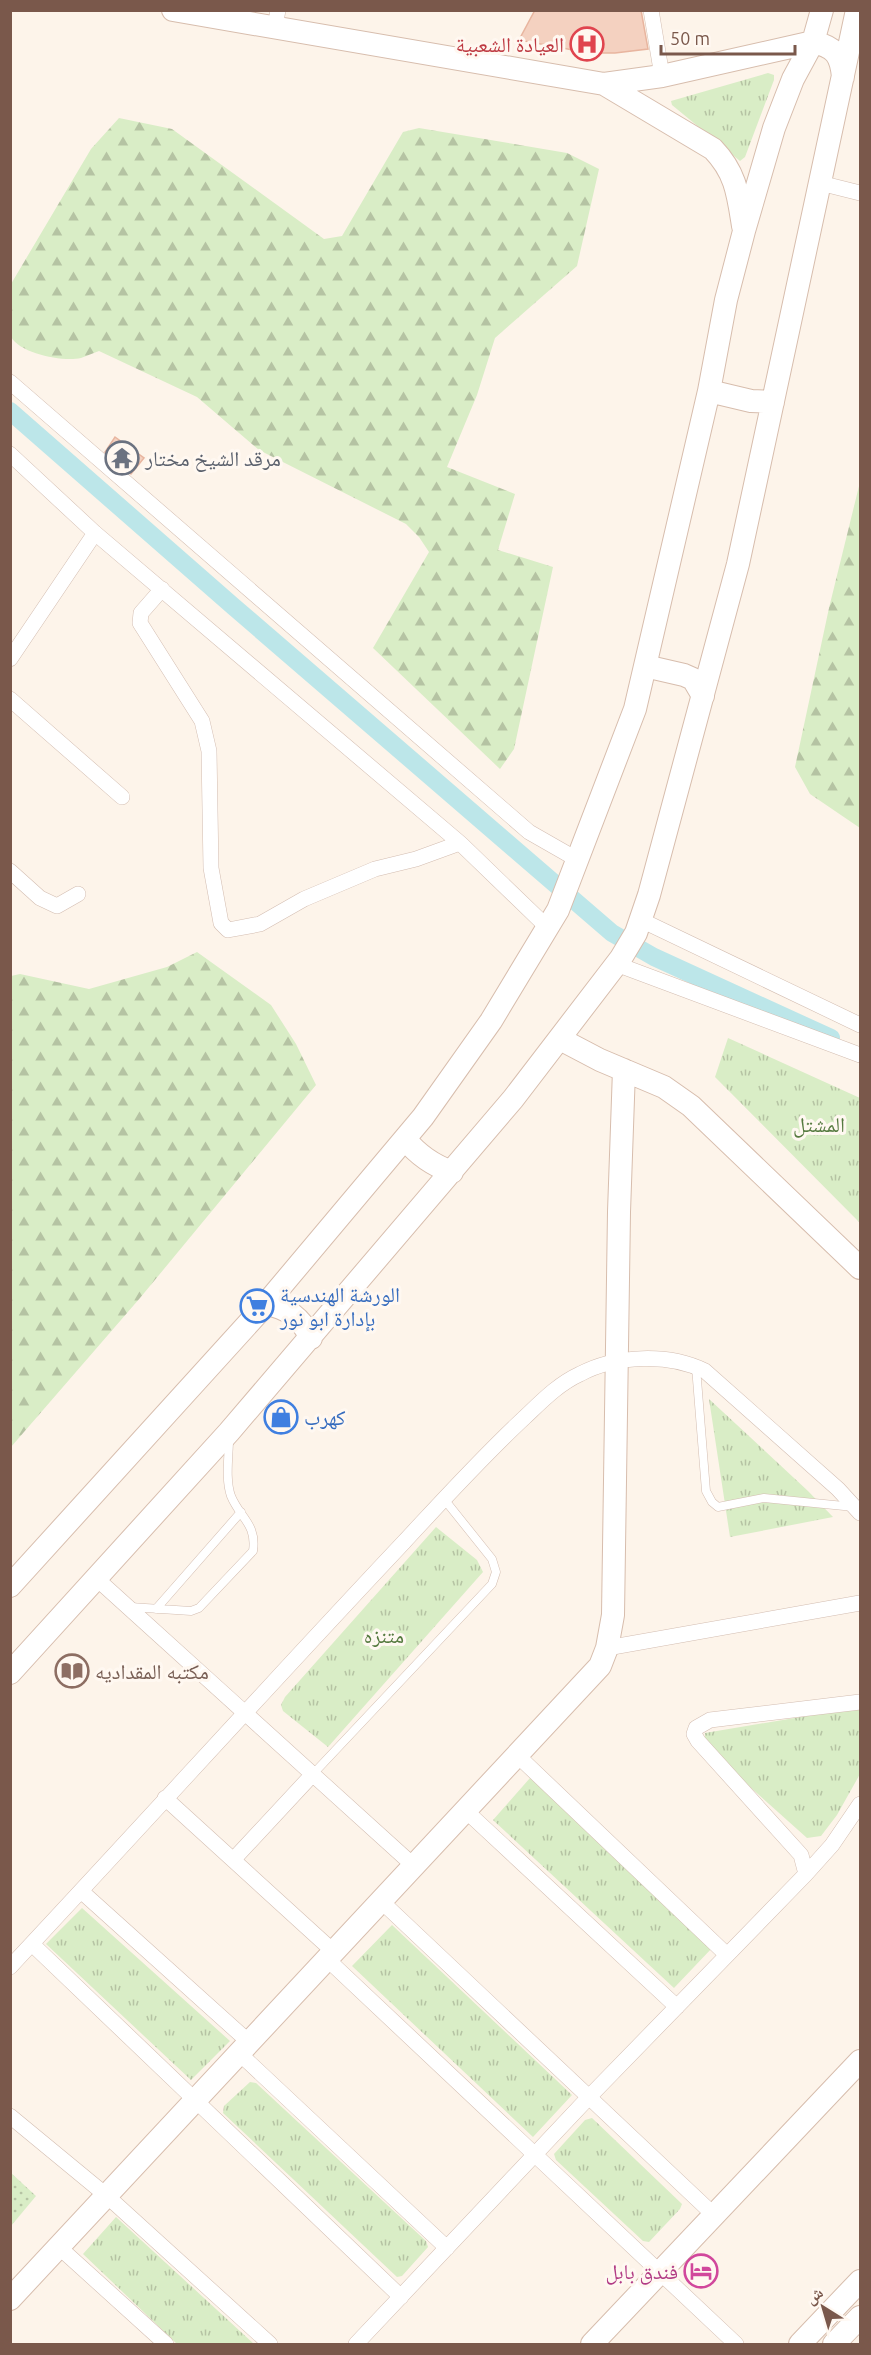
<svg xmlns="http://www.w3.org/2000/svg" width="871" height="2355" font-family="Ubuntu,'Noto Naskh Arabic',sans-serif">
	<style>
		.grass { fill: url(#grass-dots) }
		.forest { fill: url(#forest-firs) }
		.park { fill: url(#park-tufts) }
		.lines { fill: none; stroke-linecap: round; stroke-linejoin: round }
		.canal { stroke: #bce6e9; stroke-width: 18 }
		.building { fill: #f4d1c0; stroke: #e8b59f; stroke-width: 1.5 }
		.lane-casing { stroke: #d3bdb1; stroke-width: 9 }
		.street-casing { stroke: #d3bdb1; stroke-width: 16 }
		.secondary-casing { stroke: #d7bdad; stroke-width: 24 }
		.lane { stroke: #fff; stroke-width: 8 }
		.street { stroke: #fff; stroke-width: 15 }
		.secondary { stroke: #fff; stroke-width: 22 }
		.labels { text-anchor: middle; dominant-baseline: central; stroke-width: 6; stroke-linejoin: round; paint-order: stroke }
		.health-label { font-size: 21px; fill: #be3a42; stroke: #fff8f1; text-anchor: end }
		.worship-label { font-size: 21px; fill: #5b616d; stroke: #fff8f1; text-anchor: start }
		.park-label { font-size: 21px; fill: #557a3f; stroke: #fff8f1 }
		.shop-label { font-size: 21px; fill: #366cbe; stroke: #fff8f1; text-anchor: start }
		.education-label { font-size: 21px; fill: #785e54; stroke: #fff8f1; text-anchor: start }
		.hotel-label { font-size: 21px; fill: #b23c85; stroke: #fff8f1; text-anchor: end }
	</style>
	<defs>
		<pattern id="grass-dots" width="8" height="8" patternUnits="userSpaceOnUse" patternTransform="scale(1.5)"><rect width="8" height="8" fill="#d9edc6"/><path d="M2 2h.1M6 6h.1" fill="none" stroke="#b5c3a3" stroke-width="1.8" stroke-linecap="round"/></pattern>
		<pattern id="forest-firs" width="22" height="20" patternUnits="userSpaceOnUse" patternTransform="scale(1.5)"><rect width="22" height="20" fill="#d9edc6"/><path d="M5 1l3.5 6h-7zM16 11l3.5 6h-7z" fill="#b5c3a3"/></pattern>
		<pattern id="park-tufts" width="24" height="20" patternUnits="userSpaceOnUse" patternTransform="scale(1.5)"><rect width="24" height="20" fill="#d9edc6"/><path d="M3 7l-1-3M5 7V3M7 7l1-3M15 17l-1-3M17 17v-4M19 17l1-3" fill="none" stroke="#b5c3a3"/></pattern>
	</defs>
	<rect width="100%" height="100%" fill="#fdf4ea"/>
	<path class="grass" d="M 10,2172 L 36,2196 L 11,2226 L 10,2226 Z"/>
	<path class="forest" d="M 119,118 L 172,129 L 324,239 L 342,236 L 403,132 L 419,128 L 567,153 L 599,169 L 577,266 L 495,338 L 477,395 L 447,467 L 515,494 L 498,550 L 553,567 L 514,749 L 500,769 L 373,648 L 429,552 L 419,537 L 406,524 L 259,450 L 197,397 L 99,351 C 93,353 87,356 81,358 C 63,362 21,354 11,337 L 11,284 L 91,149 Z
		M 860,482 L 860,828 L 810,794 L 795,767 L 829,608 Z
		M 197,952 L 271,1005 L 296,1044 L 316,1085 L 140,1298 L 11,1447 L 11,976 L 20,974 L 89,989 L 167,967 Z"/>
	<path class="park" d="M 768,73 L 774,75 L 774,80 L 745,157 L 740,161 L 672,105 L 671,101 Z
		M 728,1038 L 860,1098 L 860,1223 L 715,1077 Z
		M 709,1399 L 808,1491 L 833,1517 L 730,1537 Z
		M 436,1527 L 477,1560 L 483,1572 L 328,1747 L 283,1711 L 281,1705 L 285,1697 Z
		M 860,1707 L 860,1774 L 837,1815 L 821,1836 L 807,1838 L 711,1752 L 705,1742 L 705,1733 Z
		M 530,1778 L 713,1947 L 674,1988 L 493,1820 Z
		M 82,1908 L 230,2041 L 191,2080 L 46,1944 Z
		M 392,1925 L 572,2095 L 533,2137 L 352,1966 Z
		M 250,2082 L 256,2083 L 426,2241 L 428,2247 L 402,2276 L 397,2277 L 223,2113 L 224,2106 Z
		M 592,2118 L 682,2204 L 680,2209 L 649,2242 L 643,2241 L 556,2160 L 554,2154 L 585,2120 Z
		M 116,2217 L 254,2344 L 177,2344 L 83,2254 Z"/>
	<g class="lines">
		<path class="canal" d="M 10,411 L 234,607 L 612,933 L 654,957 L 831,1038"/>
	</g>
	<path class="building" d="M 535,10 L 641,10 L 648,49 L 615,53 L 589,53 L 519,40 Z
		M 115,437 L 144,458 L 131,474 L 105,452 Z"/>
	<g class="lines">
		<g class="lane-casing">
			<path id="lane" d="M 696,1367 L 706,1491 L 712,1502 L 718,1507 L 764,1498 L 854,1507
				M 130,1607 L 191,1611 L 199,1608 L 253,1551 C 257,1524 240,1518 231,1496 C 225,1479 229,1456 229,1439
				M 156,1609 L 241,1512
				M 313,1774 L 492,1584 L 496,1572 L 492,1559 L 444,1499"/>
		</g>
		<g class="street-casing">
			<path id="street" d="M 651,10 L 662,76
				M 275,27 L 278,10
				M 820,183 L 860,193
				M 10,382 L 529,832 L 578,860
				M 10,454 L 95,533 L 460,843 L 547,927
				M 162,589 L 141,613 L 140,623 L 202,721 L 209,751 L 211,868 L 221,923 L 228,930 L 260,924 L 304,899 L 375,869 L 416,859 L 460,843
				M 10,659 L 95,533
				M 10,699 L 122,797
				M 10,871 L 40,898 L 57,906 L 78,894
				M 641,920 L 860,1025
				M 616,964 L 860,1055
				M 97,1579 L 414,1866
				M 607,1648 L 860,1603
				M 517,1755 L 727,1955
				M 165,1798 L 334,1952
				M 465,1810 L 677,2007
				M 233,1860 L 313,1774
				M 806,1874 L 832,1845 L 860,1804
				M 81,1891 L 250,2043
				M 381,1901 L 714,2215
				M 32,1944 L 401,2297
				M 327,1959 L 736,2344
				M 10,1967 C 142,1826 272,1682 404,1542 C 443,1500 482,1457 524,1418 C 541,1402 558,1384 580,1374 C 616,1355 669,1353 705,1371 L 838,1489 L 860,1513
				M 240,2054 L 447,2248
				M 10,2116 L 107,2196 L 270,2344
				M 60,2248 L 166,2344
				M 356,2344 L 589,2097 L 806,1874 L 801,1855 L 698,1741 L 694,1734 L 696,1728 L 710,1720 L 860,1702"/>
		</g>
		<g class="secondary-casing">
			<path id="secondary" d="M 173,10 L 604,84 L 662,76 L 813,42 C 835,47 841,55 843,77
				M 604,84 L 713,149 C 736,173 738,194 743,226
				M 709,391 L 751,401 L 773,402
				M 645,666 L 684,675 L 693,679 L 703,696
				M 560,1039 L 600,1060 L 664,1087 L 691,1106 L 860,1268
				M 405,1139 C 418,1155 432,1165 452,1172
				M 266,1304 C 288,1308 301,1318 311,1338
				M 10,1586 L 266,1304 L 423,1117 L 491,1021 L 558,910 L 635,709 L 709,391 L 726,300 L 744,231 L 774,128 L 793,79 L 813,42 L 822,10
				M 10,1673 L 229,1432 L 513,1099 L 621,958 L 636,933 L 649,895 L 738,564 L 857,10
				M 10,2299 L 600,1666 L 607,1648 L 613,1615 L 619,1212 L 624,1070
				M 592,2344 L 860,2061
				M 800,2344 L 860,2281
				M 834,2344 L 860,2317"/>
		</g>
		<use href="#lane" class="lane"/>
		<use href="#street" class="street"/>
		<use href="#secondary" class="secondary"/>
	</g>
	<defs>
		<g id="hospital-ring" transform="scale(1.725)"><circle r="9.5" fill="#fff8f1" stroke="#e0444e" stroke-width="1.5"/><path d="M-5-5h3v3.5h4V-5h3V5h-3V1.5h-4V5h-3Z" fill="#e0444e"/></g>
		<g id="temple-ring" transform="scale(1.725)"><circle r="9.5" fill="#fff8f1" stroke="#6b7280" stroke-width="1.5"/><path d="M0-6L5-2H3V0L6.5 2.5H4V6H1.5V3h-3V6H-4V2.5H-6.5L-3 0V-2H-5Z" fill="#6b7280"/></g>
		<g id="supermarket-ring" transform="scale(1.725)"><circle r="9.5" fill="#fff8f1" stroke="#3f7fe0" stroke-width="1.5"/><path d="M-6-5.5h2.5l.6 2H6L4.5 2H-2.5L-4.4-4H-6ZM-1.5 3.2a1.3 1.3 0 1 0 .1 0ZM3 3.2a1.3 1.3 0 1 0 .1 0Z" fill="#3f7fe0"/></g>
		<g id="shop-ring" transform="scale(1.725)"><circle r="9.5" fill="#fff8f1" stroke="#3f7fe0" stroke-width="1.5"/><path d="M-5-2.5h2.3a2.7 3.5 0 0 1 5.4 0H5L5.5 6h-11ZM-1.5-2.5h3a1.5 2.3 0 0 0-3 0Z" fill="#3f7fe0"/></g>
		<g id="library-ring" transform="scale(1.725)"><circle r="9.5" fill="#fff8f1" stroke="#8d6e63" stroke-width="1.5"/><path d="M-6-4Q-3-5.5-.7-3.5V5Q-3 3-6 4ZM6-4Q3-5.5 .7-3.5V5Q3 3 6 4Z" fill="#8d6e63"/></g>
		<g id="hotel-ring" transform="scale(1.725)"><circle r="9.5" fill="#fff8f1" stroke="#d1479c" stroke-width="1.5"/><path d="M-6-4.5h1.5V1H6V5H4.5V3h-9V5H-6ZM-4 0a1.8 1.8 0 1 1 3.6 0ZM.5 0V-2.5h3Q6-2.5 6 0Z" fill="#d1479c"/></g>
	</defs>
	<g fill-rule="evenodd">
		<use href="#hospital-ring" x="587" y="44"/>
		<use href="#temple-ring" x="122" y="458"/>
		<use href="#supermarket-ring" x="257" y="1306"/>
		<use href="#shop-ring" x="281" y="1417"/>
		<use href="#library-ring" x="72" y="1671"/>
		<use href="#hotel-ring" x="701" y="2271"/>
	</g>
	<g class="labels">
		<g class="health-label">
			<text x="564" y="44">العيادة الشعبية</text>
		</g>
		<g class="worship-label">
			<text x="145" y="458">مرقد الشيخ مختار</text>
		</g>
		<g class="park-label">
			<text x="819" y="1124">المشتل</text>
			<text x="384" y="1635">متنزه</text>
		</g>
		<g class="shop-label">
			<text x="280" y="1294">الورشة الهندسية<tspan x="280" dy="24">بإدارة ابو نور</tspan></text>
			<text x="304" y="1417">كهرب</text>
		</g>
		<g class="education-label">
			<text x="95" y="1671">مكتبه المقداديه</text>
		</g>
		<g class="hotel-label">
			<text x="678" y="2271">فندق بابل</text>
		</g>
	</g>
	<rect width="871" height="2355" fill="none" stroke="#7a584b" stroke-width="24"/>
	<g transform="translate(823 2307) rotate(323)" stroke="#fff8f1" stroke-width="4.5" paint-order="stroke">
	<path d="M0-4.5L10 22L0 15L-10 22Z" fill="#7a584b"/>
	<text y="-9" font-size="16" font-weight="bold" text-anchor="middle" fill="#7a584b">ش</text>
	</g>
	<path d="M661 45v9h134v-9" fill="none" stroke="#7a584b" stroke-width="3"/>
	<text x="670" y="45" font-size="18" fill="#7a584b" stroke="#fff8f1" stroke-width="4.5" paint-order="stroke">50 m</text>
</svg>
